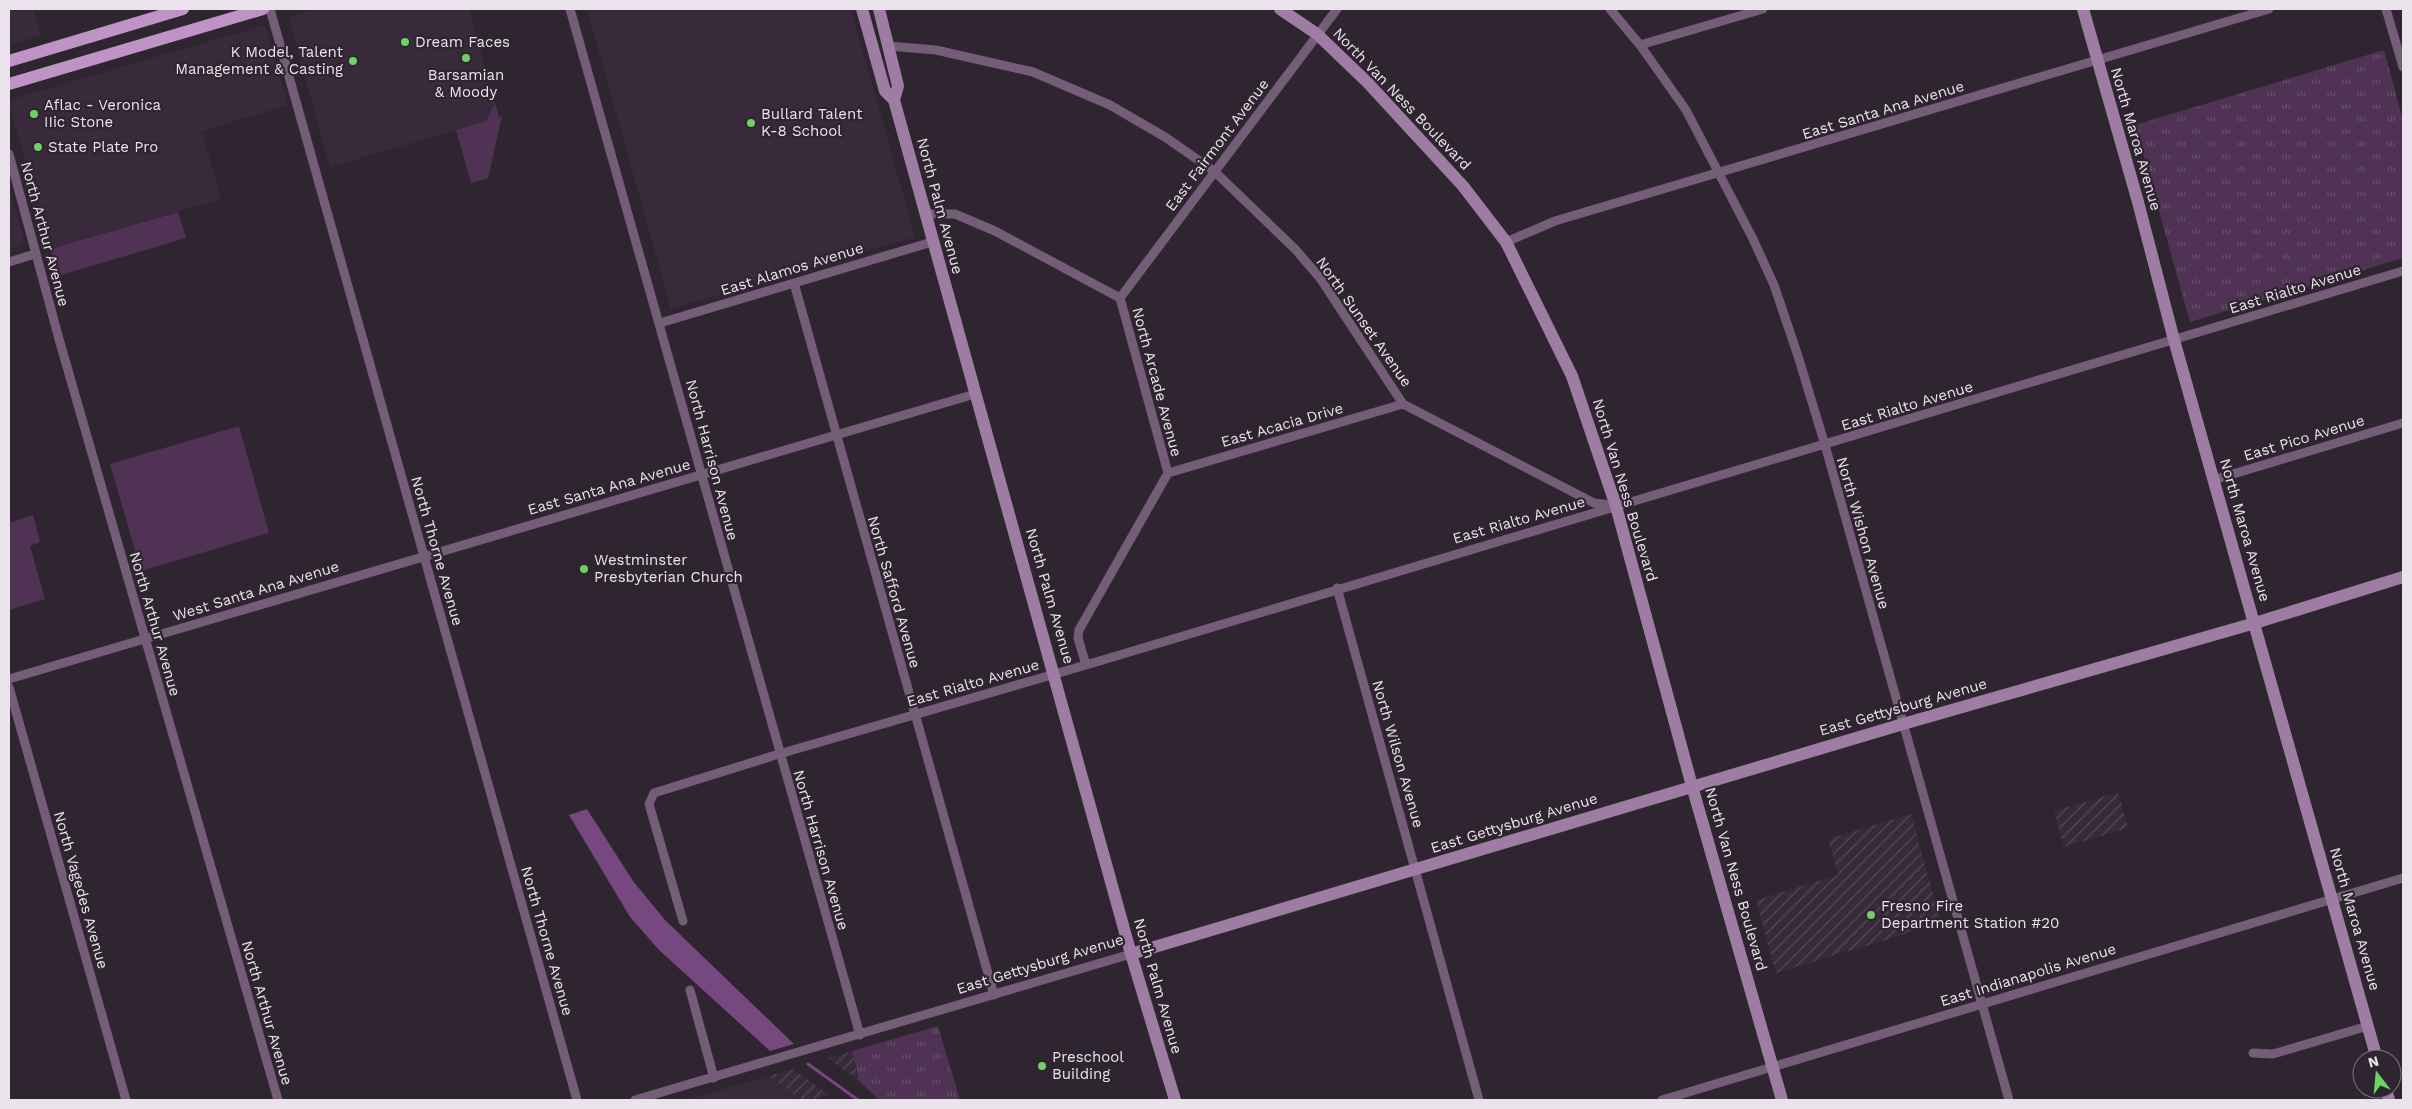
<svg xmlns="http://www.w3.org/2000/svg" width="2412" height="1109" font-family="'Work Sans',sans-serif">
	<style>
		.built { fill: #382a3b }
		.industrial { fill: url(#industrial-furrows) }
		.grass { fill: #4f3254 }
		.park { fill: url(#park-tufts) }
		.water { fill: #77477f }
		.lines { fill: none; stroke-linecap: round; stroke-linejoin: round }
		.stream { stroke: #77477f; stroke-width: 3 }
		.street { stroke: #745e77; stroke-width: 9 }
		.secondary { stroke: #9e7ca3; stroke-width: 12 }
		.primary { stroke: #bf93c6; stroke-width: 12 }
		.poi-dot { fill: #6cd362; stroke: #2f2530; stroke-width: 2 }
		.labels { text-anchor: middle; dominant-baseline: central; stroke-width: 4.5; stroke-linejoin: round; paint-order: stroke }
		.poi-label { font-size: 15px; fill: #eae3eb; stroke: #2f2530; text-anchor: start }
		.street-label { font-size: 15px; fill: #eae3eb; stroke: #2f2530 }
	</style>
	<defs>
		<pattern id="industrial-furrows" width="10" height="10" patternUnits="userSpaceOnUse" patternTransform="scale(1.25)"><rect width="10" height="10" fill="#382a3b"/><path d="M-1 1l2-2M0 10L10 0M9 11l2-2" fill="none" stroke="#554958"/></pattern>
		<pattern id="park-tufts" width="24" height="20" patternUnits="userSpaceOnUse" patternTransform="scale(1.25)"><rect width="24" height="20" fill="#4f3254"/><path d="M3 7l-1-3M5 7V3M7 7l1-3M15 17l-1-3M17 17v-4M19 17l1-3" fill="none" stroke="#68506d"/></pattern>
	</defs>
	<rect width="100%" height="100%" fill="#2f2530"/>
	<path class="built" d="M 9,9 L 33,9 L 41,35 L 9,45 Z
		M 318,9 L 469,9 L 495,103 L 487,121 L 330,167 L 289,20 L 290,17 Z
		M 587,9 L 851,9 L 915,237 L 671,309 Z
		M 265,25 L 288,105 L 202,131 L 221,199 L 50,249 L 9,104 L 12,99 Z
		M 9,187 L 24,240 L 21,245 L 9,249 Z
		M 768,1076 L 801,1100 L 686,1100 Z"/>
	<path class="industrial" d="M 2118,792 L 2128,828 L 2064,847 L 2054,811 Z
		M 1911,814 L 1941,923 L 1776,973 L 1756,900 L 1838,875 L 1828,839 Z
		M 852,1051 L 852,1052 L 860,1082 L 828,1058 Z
		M 793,1069 L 829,1095 L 811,1100 L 801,1100 L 768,1076 Z"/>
	<path class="grass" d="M 495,103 L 499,117 L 502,116 L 488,178 L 471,183 L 456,130 L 486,121 Z
		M 178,212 L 186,238 L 58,276 L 50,249 Z
		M 239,426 L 269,533 L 141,571 L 110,464 Z
		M 33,515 L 40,542 L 30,546 L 45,599 L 9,610 L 9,523 Z"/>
	<path class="park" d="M 2384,50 L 2403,120 L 2403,258 L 2190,322 L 2135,125 Z
		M 938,1026 L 960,1100 L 879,1100 L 860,1082 L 852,1051 Z"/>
	<path class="water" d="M 587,809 L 633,881 L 665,920 L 794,1044 L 770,1051 L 659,950 L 630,917 L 569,815 Z"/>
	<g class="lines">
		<path class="stream" d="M 808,1064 L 858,1100"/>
		<path class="street" d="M 270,9 L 577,1100
			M 570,9 L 860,1035
			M 1610,9 L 1640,45 L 1686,110 L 1753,239 L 1774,285 L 1798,356 L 1825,445 L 2009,1100
			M 2386,9 L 2403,67
			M 1640,45 L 1763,9
			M 888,46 L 936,50 L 1033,72 L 1110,105 L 1165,137 L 1214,171 L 1295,249 L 1320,278 L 1403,404 L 1594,503 L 1611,505
			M 9,154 L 59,339 L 278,1100
			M 924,214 L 955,214 L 995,231 L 1120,298 L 1168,473 L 1079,630 L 1078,638 L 1086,665
			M 1506,242 L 1555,221 L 2269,9
			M 9,262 L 35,254
			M 794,283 L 994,995
			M 1120,298 L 1337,9
			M 660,323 L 932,242
			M 1168,473 L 1403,404
			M 2213,480 L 2403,423
			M 1337,588 L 1479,1100
			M 9,679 L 975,394
			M 9,687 L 126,1100
			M 683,921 L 649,804 L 654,793 L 779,754 L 1086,665 L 2403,271
			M 690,990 L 714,1078
			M 2253,1053 L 2273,1054 L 2368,1026
			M 635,1100 L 1131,954
			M 1662,1100 L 2403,878"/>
		<path class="secondary" d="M 862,9 L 885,91 L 894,100 L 1131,954 L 1175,1100
			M 879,9 L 898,86 L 894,100
			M 1280,9 L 1317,34 L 1368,83 L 1463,186 L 1506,242 L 1572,376 L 1616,506 L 1692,786 L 1782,1100
			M 2083,9 L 2138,202 L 2174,340 L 2377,1059
			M 1131,954 L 1903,724 L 2255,623 L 2403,577
			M 2386,1089 L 2389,1100"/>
		<path class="primary" d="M 9,61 L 183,9
			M 9,84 L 263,9"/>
	</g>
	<g class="poi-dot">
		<circle cx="405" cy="42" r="5"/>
		<circle cx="466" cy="58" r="5"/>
		<circle cx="353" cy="61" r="5"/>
		<circle cx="34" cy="114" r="5"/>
		<circle cx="751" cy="123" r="5"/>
		<circle cx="38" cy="147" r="5"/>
		<circle cx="584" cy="569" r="5"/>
		<circle cx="1871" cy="915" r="5"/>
		<circle cx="1042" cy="1066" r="5"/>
	</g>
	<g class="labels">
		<g class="poi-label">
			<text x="415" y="42">Dream Faces</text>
			<text x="343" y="52" text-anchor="end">K Model, Talent<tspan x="343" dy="17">Management &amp; Casting</tspan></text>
			<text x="466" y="75" text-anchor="middle">Barsamian<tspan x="466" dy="17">&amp; Moody</tspan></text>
			<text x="44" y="105">Aflac - Veronica<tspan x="44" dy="17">IIic Stone</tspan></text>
			<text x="761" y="114">Bullard Talent<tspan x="761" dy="17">K-8 School</tspan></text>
			<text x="48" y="147">State Plate Pro</text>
			<text x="594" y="560">Westminster<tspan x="594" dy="17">Presbyterian Church</tspan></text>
			<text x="1881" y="906">Fresno Fire<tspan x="1881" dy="17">Department Station #20</tspan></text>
			<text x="1052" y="1057">Preschool<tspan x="1052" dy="17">Building</tspan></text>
		</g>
		<g class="street-label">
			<text transform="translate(1402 99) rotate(46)">North Van Ness Boulevard</text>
			<text transform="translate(1883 110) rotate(-17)">East Santa Ana Avenue</text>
			<text transform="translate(2136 139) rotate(74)">North Maroa Avenue</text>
			<text transform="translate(1217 145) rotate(-53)">East Fairmont Avenue</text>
			<text transform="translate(940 206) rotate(75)">North Palm Avenue</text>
			<text transform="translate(45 234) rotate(75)">North Arthur Avenue</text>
			<text transform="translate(792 269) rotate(-17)">East Alamos Avenue</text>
			<text transform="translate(2295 289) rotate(-17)">East Rialto Avenue</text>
			<text transform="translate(1364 322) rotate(55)">North Sunset Avenue</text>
			<text transform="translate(1157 382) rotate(75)">North Arcade Avenue</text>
			<text transform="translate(1907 406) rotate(-17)">East Rialto Avenue</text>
			<text transform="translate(1282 425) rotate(-16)">East Acacia Drive</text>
			<text transform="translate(2304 438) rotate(-17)">East Pico Avenue</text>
			<text transform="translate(712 460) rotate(75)">North Harrison Avenue</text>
			<text transform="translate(609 487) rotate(-16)">East Santa Ana Avenue</text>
			<text transform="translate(1625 490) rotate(73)">North Van Ness Boulevard</text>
			<text transform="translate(1519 520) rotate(-16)">East Rialto Avenue</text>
			<text transform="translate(2245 530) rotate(74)">North Maroa Avenue</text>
			<text transform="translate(1863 533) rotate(74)">North Wishon Avenue</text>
			<text transform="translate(437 551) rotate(74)">North Thorne Avenue</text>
			<text transform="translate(256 591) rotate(-17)">West Santa Ana Avenue</text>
			<text transform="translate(894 592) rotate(74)">North Safford Avenue</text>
			<text transform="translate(1050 596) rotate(74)">North Palm Avenue</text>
			<text transform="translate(155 624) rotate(74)">North Arthur Avenue</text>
			<text transform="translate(973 683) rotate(-16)">East Rialto Avenue</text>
			<text transform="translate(1903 707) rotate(-16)">East Gettysburg Avenue</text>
			<text transform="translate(1398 754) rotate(74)">North Wilson Avenue</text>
			<text transform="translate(1514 823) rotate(-17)">East Gettysburg Avenue</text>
			<text transform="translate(821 850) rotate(74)">North Harrison Avenue</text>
			<text transform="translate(1736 879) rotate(74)">North Van Ness Boulevard</text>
			<text transform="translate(81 890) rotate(74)">North Vagedes Avenue</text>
			<text transform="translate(2355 919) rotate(74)">North Maroa Avenue</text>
			<text transform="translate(547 941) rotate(74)">North Thorne Avenue</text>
			<text transform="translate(1040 964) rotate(-17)">East Gettysburg Avenue</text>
			<text transform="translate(2028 975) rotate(-17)">East Indianapolis Avenue</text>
			<text transform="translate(1158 986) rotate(74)">North Palm Avenue</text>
			<text transform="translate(267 1013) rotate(74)">North Arthur Avenue</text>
		</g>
	</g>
	<rect width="2412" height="1109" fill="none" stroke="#eae3eb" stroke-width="20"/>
	<g transform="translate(2377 1074) rotate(344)"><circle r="24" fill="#2f2530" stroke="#7a717b"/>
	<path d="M0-4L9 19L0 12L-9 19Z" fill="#6cd362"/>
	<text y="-8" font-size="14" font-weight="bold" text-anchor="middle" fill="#eae3eb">N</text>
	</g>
</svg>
